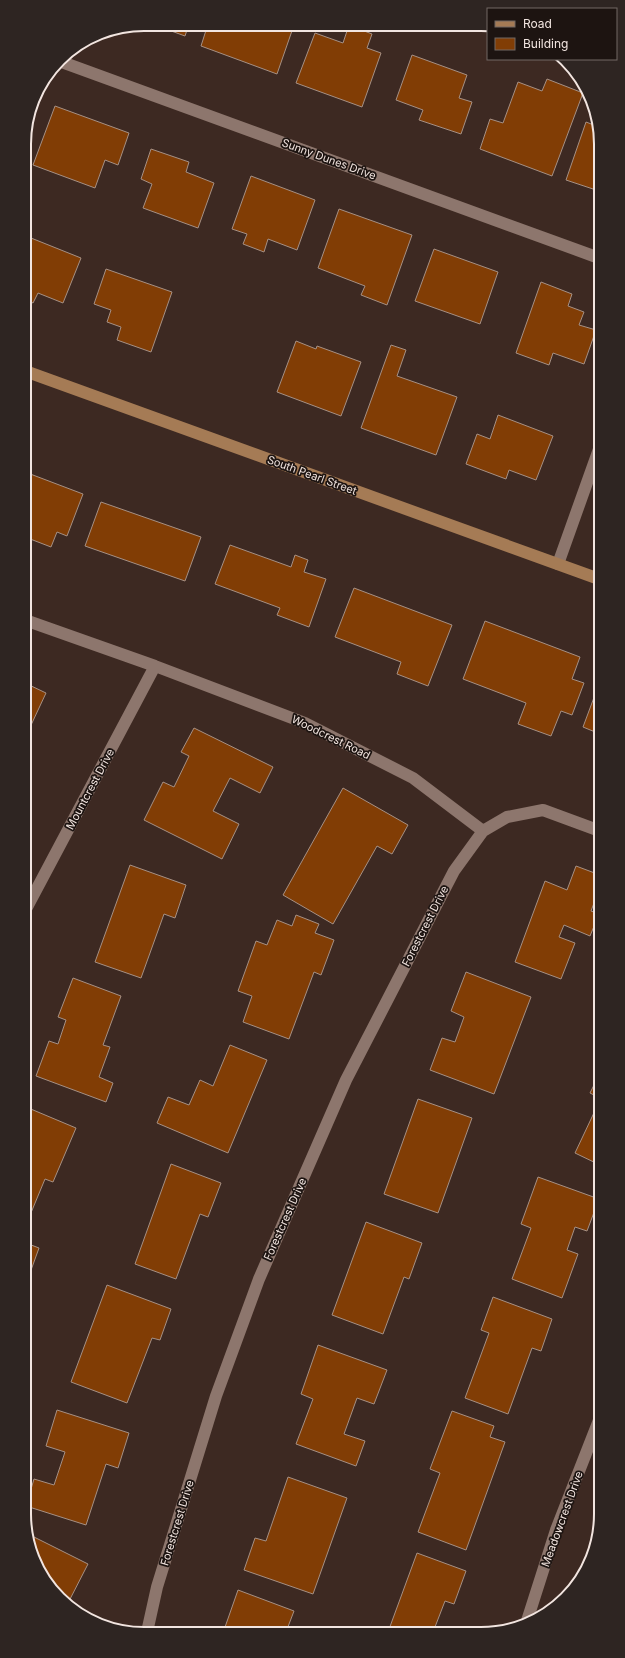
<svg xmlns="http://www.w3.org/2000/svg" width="625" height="1658" font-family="Inter,sans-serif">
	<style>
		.building { fill: #813d05; stroke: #a69084 }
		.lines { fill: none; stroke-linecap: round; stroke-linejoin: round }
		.street { stroke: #8d766d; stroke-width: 12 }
		.secondary { stroke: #a57b55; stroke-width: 12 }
		.labels { text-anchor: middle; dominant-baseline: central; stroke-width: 3.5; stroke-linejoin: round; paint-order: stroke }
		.street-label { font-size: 11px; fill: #f2e5e0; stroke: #1d1411 }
		.rim { fill: none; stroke: #f2e5e0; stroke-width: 2 }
	</style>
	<rect width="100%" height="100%" fill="#3d2922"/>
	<path class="building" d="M 152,24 L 189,24 L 185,36 Z
		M 208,24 L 294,25 L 277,74 L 201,46 Z
		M 349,25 L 372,34 L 367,48 L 381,53 L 362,107 L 296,83 L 315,33 L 343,43 Z
		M 412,55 L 467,75 L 459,98 L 472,102 L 461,134 L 419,120 L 423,110 L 396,100 Z
		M 547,79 L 583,93 L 552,176 L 480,149 L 490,119 L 503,123 L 518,82 L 542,91 Z
		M 55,106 L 129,133 L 118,165 L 105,160 L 95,188 L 33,165 Z
		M 586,122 L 599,127 L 599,191 L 566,180 Z
		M 151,149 L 189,162 L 186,172 L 214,183 L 198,228 L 143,208 L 152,184 L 141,179 Z
		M 251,176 L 315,200 L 297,250 L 268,239 L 264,252 L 243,244 L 247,234 L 232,229 Z
		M 339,209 L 412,235 L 387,305 L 361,295 L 365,286 L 318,268 Z
		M 26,236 L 81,258 L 63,303 L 38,293 L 33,303 L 25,299 L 24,240 Z
		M 434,249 L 498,272 L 480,324 L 415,301 Z
		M 106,269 L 172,292 L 151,352 L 117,340 L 121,327 L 107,322 L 111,310 L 94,304 Z
		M 541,282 L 572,294 L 568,306 L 584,312 L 579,325 L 596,330 L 584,364 L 553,353 L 549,365 L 516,353 Z
		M 296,341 L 316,349 L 317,346 L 361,362 L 341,416 L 277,392 Z
		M 391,345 L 406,350 L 397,376 L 457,397 L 436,455 L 361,428 Z
		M 498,415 L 553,436 L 536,480 L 509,470 L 506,479 L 466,464 L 477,434 L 490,439 Z
		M 25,472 L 83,494 L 67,536 L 57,532 L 51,547 L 25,537 Z
		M 101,502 L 201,537 L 185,581 L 85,546 Z
		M 230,545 L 291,567 L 295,555 L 308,560 L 304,572 L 326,579 L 309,627 L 277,615 L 280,608 L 215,584 Z
		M 354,588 L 452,625 L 428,686 L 397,674 L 401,662 L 335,637 Z
		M 485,621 L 580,657 L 572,679 L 584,683 L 572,715 L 561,711 L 551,736 L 518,724 L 526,703 L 463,679 Z
		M 25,683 L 46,693 L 25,738 Z
		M 599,684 L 600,734 L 583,727 Z
		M 194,728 L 273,767 L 260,793 L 230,778 L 213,811 L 239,824 L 222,859 L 144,820 L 163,782 L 174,787 L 189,756 L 181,752 Z
		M 343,788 L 408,825 L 392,854 L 377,846 L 333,924 L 283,895 Z
		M 130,865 L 186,885 L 175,918 L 164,914 L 141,978 L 95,962 Z
		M 576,866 L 600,875 L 600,887 L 591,911 L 599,914 L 590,936 L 564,925 L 559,937 L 575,943 L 561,979 L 515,962 L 545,881 L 567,890 Z
		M 296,915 L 319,924 L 315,933 L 334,940 L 321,975 L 314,972 L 289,1039 L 243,1022 L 252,996 L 238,991 L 256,941 L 267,945 L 277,920 L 292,926 Z
		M 466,972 L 531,997 L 494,1094 L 430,1070 L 442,1038 L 455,1042 L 464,1017 L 451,1011 Z
		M 73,978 L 121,996 L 103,1045 L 110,1047 L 99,1077 L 113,1083 L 106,1102 L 36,1076 L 49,1041 L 58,1044 L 66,1020 L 58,1017 Z
		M 230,1045 L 267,1060 L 228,1153 L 157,1123 L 168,1097 L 189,1105 L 200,1080 L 213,1086 Z
		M 600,1073 L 600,1098 L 590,1093 Z
		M 418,1099 L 472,1118 L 438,1213 L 384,1194 Z
		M 600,1100 L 600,1165 L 575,1153 Z
		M 26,1107 L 76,1128 L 53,1182 L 45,1179 L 28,1220 L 26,1219 Z
		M 171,1164 L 221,1183 L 208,1217 L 200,1214 L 176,1279 L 135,1264 Z
		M 538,1177 L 599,1199 L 587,1231 L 575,1227 L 567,1250 L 578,1254 L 562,1298 L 512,1279 L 531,1228 L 521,1224 Z
		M 366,1222 L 422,1243 L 409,1279 L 404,1277 L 383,1334 L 332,1315 Z
		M 26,1243 L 39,1248 L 26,1284 Z
		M 107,1285 L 171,1309 L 160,1340 L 152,1338 L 127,1403 L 71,1382 Z
		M 493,1297 L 552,1319 L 541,1351 L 532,1348 L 508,1414 L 465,1398 L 489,1333 L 481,1330 Z
		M 318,1345 L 387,1370 L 374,1404 L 357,1398 L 344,1434 L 365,1441 L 356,1466 L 296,1444 L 313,1399 L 301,1394 Z
		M 57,1410 L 129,1433 L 118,1468 L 106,1464 L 86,1525 L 26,1506 L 34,1479 L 54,1485 L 65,1452 L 46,1446 Z
		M 452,1411 L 494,1426 L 490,1437 L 505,1442 L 466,1550 L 418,1532 L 440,1473 L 430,1469 Z
		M 288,1477 L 347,1498 L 313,1594 L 244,1570 L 255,1538 L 266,1541 Z
		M 32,1536 L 88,1564 L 67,1605 L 59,1599 L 40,1574 L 28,1543 Z
		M 417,1553 L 466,1571 L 454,1604 L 445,1601 L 435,1627 L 444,1630 L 444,1632 L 388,1632 Z
		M 238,1590 L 294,1611 L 286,1632 L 230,1632 L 224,1630 Z"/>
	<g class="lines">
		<path class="street" d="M 59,61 L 599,258
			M 558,564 L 599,449
			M 25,620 L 155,666 L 305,723 L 413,778 L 483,831 L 507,817 L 543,810 L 600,831
			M 25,911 L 155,666
			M 526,1624 L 556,1530 L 601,1415
			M 147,1632 L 157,1587 L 216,1396 L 259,1279 L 346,1080 L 454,871 L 483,831"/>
		<path class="secondary" d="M 25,371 L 599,579"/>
	</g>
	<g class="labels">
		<g class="street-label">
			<text transform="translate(329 159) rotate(20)">Sunny Dunes Drive</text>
			<text transform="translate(312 475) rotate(20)">South Pearl Street</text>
			<text transform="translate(331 737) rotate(26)">Woodcrest Road</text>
			<text transform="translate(90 789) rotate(-62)">Mountcrest Drive</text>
			<text transform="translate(425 926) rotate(-63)">Forestcrest Drive</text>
			<text transform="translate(285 1219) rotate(-66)">Forestcrest Drive</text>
			<text transform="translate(562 1519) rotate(-70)">Meadowcrest Drive</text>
			<text transform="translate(177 1523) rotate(-73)">Forestcrest Drive</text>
		</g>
	</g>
	<path d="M0 0H625V1658H0ZM144 31H481A113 113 0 0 1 594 144V1514A113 113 0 0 1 481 1627H144A113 113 0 0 1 31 1514V144A113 113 0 0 1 144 31Z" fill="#2e2522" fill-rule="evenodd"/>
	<path class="rim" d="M144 31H481A113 113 0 0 1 594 144V1514A113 113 0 0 1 481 1627H144A113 113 0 0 1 31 1514V144A113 113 0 0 1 144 31Z"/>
	<rect x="487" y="8" width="130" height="52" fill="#1d1411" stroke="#726864"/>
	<rect x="495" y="21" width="20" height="6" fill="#a57b55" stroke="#726864"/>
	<text x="523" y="28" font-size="12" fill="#f2e5e0">Road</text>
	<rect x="495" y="38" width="20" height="12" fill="#813d05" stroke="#726864"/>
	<text x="523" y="48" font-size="12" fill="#f2e5e0">Building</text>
</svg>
